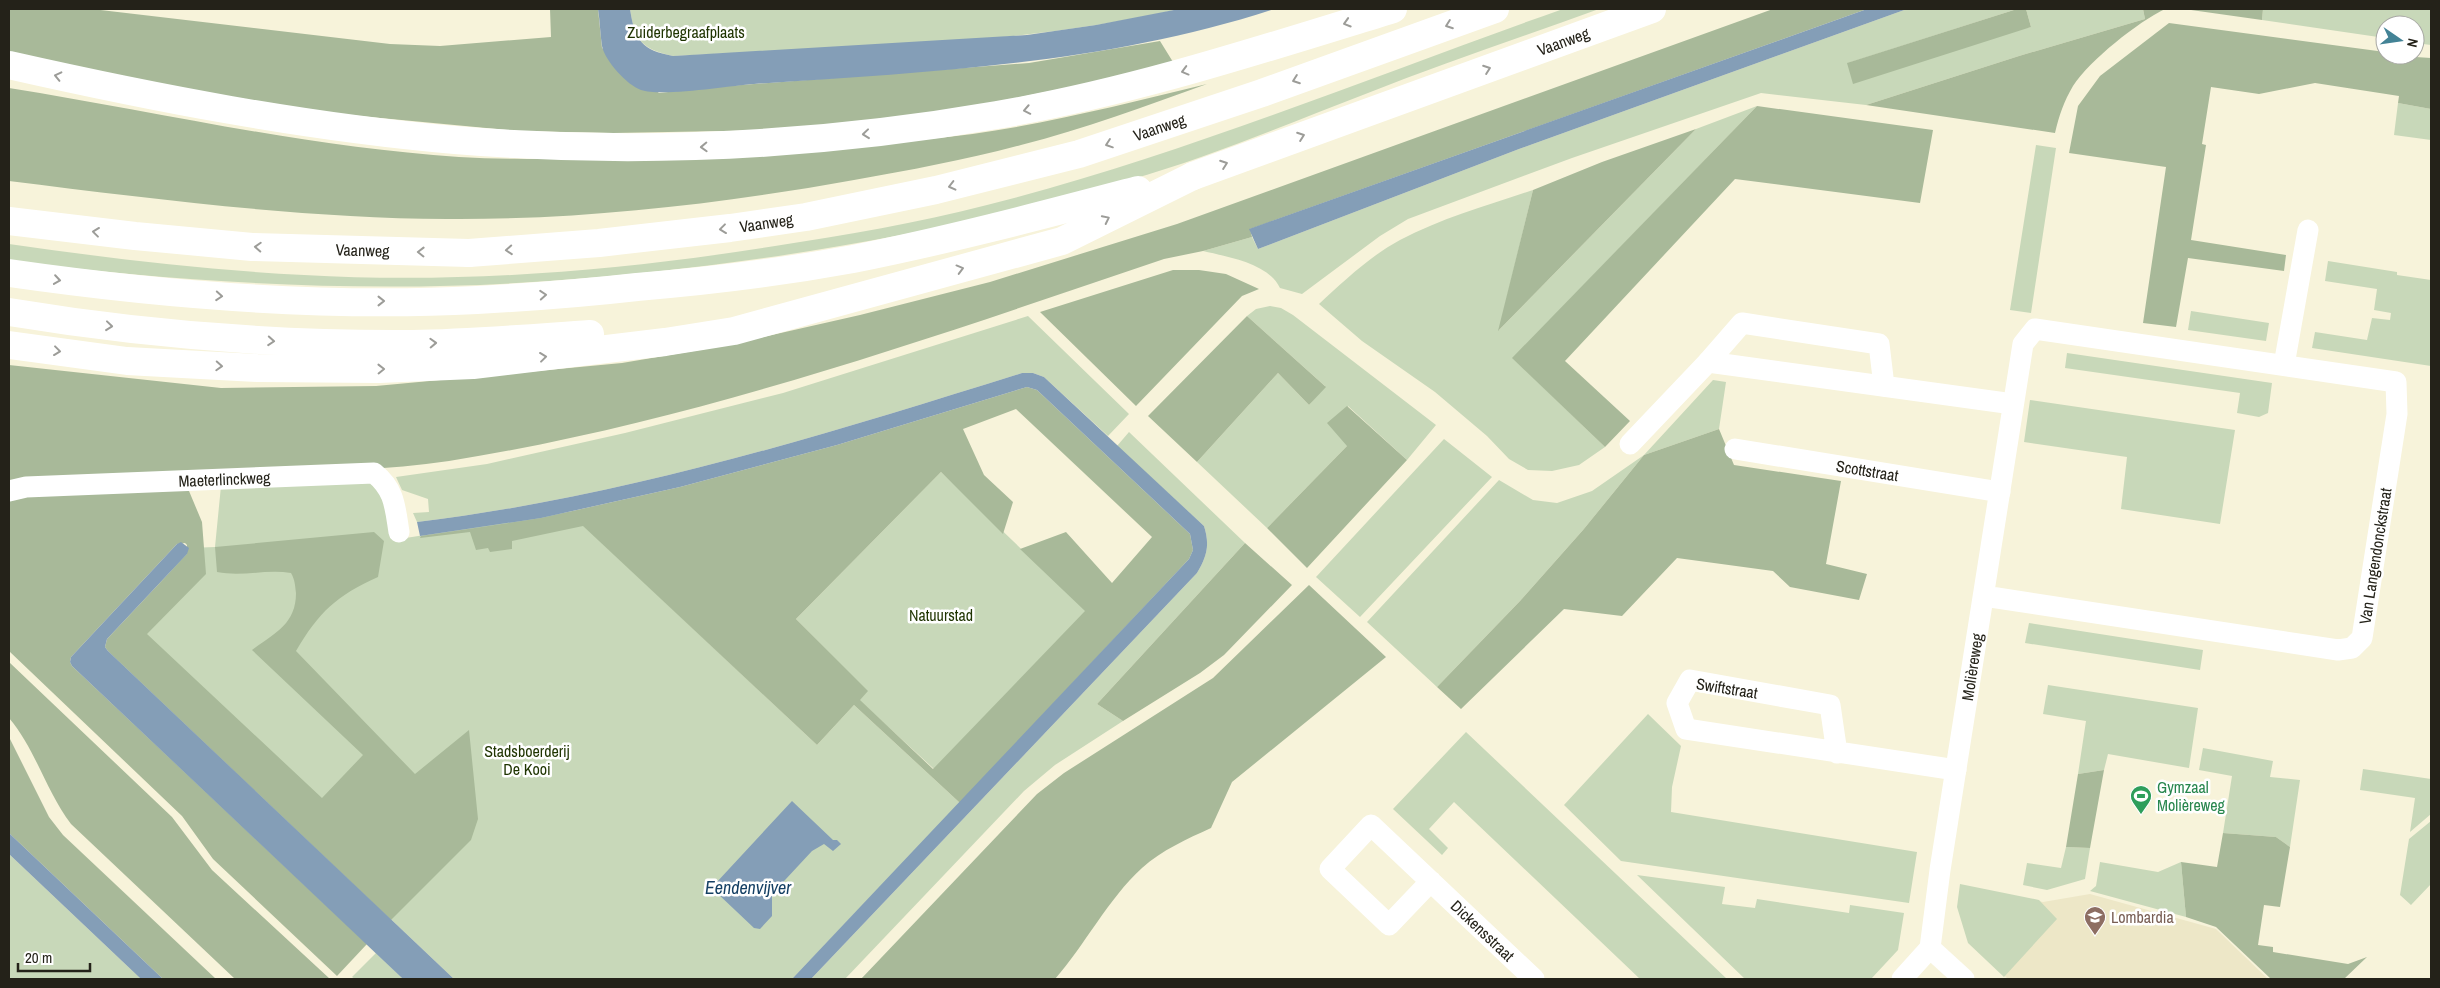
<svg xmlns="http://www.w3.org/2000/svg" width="2440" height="988" font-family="'Archivo Narrow',sans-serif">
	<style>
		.built { fill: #ede7c7 }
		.green { fill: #c8d8b9 }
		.forest { fill: #a8b999; fill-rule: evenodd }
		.water { fill: #849eb7 }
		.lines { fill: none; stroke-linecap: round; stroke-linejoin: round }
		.minor { stroke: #fff; stroke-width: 21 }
		.trunk { stroke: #fff; stroke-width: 28 }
		.motorway { stroke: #fff; stroke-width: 28 }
		.oneway { stroke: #9c9c98 }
		.labels { text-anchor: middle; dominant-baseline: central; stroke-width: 5; stroke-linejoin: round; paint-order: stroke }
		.park-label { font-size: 16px; fill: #1f3401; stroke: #fff }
		.street-label { font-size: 16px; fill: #242219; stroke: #fff }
		.leisure-label { font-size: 16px; fill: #27864d; stroke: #fff; text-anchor: start }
		.education-label { font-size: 16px; fill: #785e54; stroke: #fff; text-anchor: start }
		.water-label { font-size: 18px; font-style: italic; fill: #154064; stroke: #fff }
	</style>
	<rect width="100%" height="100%" fill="#f7f3da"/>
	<path class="built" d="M 1961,886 L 2043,902 L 2090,894 L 2216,929 L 2268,979 L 2008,979 L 1970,944 Z"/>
	<path class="green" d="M 630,9 L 1179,9 C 1014,47 842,47 673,56 C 642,49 635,41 630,9 Z
		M 1563,9 L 1599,9 C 1522,37 1444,63 1368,93 C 1289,123 1211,157 1129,180 C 941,235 744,267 549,281 C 369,294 187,283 9,261 L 9,244 C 107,258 205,270 304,275 C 461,284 619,271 775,246 C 846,235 917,223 987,205 C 1184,155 1372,76 1563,9 Z
		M 1907,9 L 2017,9 L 1848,63 L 2031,27 L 2026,9 L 2143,9 L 2145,19 L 2019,56 L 1866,105 L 1761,93 L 1572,158 L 1408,219 L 1380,236 L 1302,294 L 1280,288 C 1268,263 1228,257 1203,251 L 1252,237 L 1258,249 L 1519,149 Z
		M 2263,9 L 2431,9 L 2431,45 L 2415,43 L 2415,25 L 2385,25 L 2385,38 L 2262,20 Z
		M 2398,103 L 2431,109 L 2431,140 L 2394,135 Z
		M 1757,106 L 1513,358 L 1605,447 L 1579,465 L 1552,471 L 1528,470 L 1509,459 L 1487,436 L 1435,392 L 1362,341 L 1319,304 C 1344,281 1370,256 1400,240 C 1442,218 1489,205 1533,190 L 1499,330 L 1696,129 Z
		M 2036,145 L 2056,148 L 2031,313 L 2010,310 Z
		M 2328,261 L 2397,272 L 2397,275 L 2431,280 L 2431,366 L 2312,348 L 2315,332 L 2367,340 L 2372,318 L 2390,320 L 2391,313 L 2374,310 L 2377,289 L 2325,281 Z
		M 1270,306 L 1281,308 L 1293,315 L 1436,425 L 1407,460 L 1348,406 L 1348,445 L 1267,528 L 1197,462 L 1278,373 L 1309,405 L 1325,386 L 1247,316 L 1256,309 Z
		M 2191,311 L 2269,323 L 2266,341 L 2188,330 Z
		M 1028,316 L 1129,414 L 1108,436 L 1044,377 L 1033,373 L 1022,373 C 824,435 624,497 417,522 L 413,513 L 429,512 L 428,499 L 402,490 L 396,477 L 487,464 L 625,433 L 783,393 Z
		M 2067,353 L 2272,383 L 2268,413 L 2259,417 L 2237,413 L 2240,393 L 2065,368 Z
		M 1713,380 L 1726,382 L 1719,429 L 1644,455 L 1583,530 L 1520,601 L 1437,687 L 1367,622 L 1499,480 L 1533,500 L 1557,503 L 1592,491 L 1644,455 Z
		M 2030,400 L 2235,430 L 2220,524 L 2121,509 L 2127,457 L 2024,442 Z
		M 1129,432 L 1245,543 L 1097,704 L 1123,721 L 1055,765 L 1024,791 L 845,979 L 811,979 L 1197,573 C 1207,556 1210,545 1204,526 L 1117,446 Z
		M 1444,439 L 1492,477 L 1360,617 L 1316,577 Z
		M 941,472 L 1086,611 L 934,769 L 859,700 L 867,691 L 796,619 Z
		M 370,482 L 387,502 L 393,540 L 569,512 L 817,745 L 854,705 L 960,803 L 792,979 L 454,979 L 108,651 L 189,548 L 215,547 L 221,486 Z
		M 2029,623 L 2203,650 L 2200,670 L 2025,643 Z
		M 2048,685 L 2198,708 L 2189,768 L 2108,754 L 2104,770 L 2078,774 L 2086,721 L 2043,714 Z
		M 1648,714 L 1681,746 L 1672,787 L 1671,812 L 1917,852 L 1909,903 L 1621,861 L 1564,805 Z
		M 1466,732 L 1727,979 L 1640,979 L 1454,802 L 1429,829 L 1448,848 L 1442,855 L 1393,809 Z
		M 2203,748 L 2273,761 L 2270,777 L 2300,780 L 2290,847 L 2276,837 L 2223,833 L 2232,776 L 2199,770 Z
		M 2363,769 L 2431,779 L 2431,814 L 2410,832 L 2415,798 L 2360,790 Z
		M 2431,821 L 2431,884 L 2411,905 L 2400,895 L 2409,839 Z
		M 2066,847 L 2090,848 L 2085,879 L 2047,890 L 2023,885 L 2027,863 L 2061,868 Z
		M 9,854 L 141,979 L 9,979 Z
		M 2100,862 L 2158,872 L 2181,862 L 2186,917 L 2090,891 L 2096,886 Z
		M 1637,875 L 1725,887 L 1722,904 L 1755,908 L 1757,899 L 1849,913 L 1850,905 L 1904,913 L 1898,950 L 1871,979 L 1745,979 Z
		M 1960,884 L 2039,900 L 2057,919 L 2004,977 L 1968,943 L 1957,907 Z
		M 376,953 L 403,979 L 355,979 L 352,977 Z"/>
	<path class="forest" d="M 9,9 L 92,9 L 390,44 L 440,46 L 551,37 L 550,9 L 598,9 L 602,48 L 659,93 L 715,87 L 1029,63 L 1160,41 L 1173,62 L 1086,84 L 957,110 L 779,130 L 613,133 L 519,131 L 338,114 L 255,103 L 9,58 Z
		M 1773,9 L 1867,9 L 1250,229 L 1252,237 L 1203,251 L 1164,259 C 930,338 694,422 449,461 C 388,470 326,471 265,473 C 179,476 94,479 9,482 L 9,365 L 221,388 L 376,386 L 622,363 L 723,346 L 860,315 L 990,282 L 1177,224 Z
		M 2017,9 L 2026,9 L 2031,27 L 1853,84 L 1847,63 Z
		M 2143,9 L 2165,9 C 2138,22 2090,60 2073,86 C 2064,101 2059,116 2055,133 L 1866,105 L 2019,56 L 2145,19 Z
		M 2184,9 L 2263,9 L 2262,20 Z
		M 2169,23 L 2385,52 L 2385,55 L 2431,58 L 2431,109 L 2398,103 L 2399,96 L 2315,83 L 2259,94 L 2211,87 L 2202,144 L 2206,145 L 2191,240 L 2286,255 L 2284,271 L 2188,258 L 2176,327 L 2143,323 L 2166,167 L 2069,153 L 2078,106 L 2100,76 Z
		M 1207,84 C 1146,106 1084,129 1021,145 C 966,160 910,170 854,180 C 720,204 583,220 447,219 C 300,218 154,199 9,181 L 9,88 C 158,112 307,147 459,157 C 545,162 629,156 714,151 C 785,147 856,145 927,139 C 1022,131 1115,106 1207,84 Z
		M 1757,106 L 1933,130 L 1920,203 L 1735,179 L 1565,361 L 1630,421 L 1605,447 L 1512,358 Z
		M 1696,129 L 1498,331 L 1533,190 L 1602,162 Z
		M 1173,270 L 1199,270 L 1226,274 L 1259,289 L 1242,296 L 1136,406 L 1040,312 Z
		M 1247,316 L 1326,387 L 1309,405 L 1278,373 L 1197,462 L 1148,416 Z
		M 1027,387 L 1037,390 L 1190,534 L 1193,550 L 1189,559 L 960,803 L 854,705 L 817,745 L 583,526 L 512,541 L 512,549 L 490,552 L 488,548 L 476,550 L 470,532 L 420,538 L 421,536 L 541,518 L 680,487 L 837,445 ZM 1016,409 L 1152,537 L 1112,583 L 1066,532 L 1020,549 L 1085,611 L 933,769 L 860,700 L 868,691 L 796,619 L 941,472 L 1003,534 L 1013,502 L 984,475 L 963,429 Z
		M 1347,406 L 1407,460 L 1307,568 L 1267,528 L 1347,446 L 1327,423 Z
		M 1719,429 L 1734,465 L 1841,481 L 1826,564 L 1867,574 L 1859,600 L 1790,587 L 1773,571 L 1677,558 L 1622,616 L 1564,609 L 1461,709 L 1437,687 L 1520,601 L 1583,530 L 1644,455 Z
		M 180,487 L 189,491 L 202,522 L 206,574 L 147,634 L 322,798 L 363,755 L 252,650 C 275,633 296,624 296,593 C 295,585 295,580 291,573 C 266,569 242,577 217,572 L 215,547 L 374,532 L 384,541 L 378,577 C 336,596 319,612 296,651 L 415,774 L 469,730 L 478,819 L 471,840 L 391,920 L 108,651 L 105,647 L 107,639 L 187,554 L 187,545 L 185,543 L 177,544 L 71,657 L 70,662 L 72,666 L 367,944 L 337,976 L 213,859 L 182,816 L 9,651 L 9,498 Z
		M 1245,543 L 1292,585 L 1224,655 L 1200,673 L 1123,721 L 1097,704 Z
		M 1309,585 L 1386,657 L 1232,782 L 1211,828 C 1187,839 1162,850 1142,868 C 1108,899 1085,945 1055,979 L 861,979 L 1037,794 L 1064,773 L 1213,678 Z
		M 9,662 L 172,817 L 212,870 L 330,979 L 235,979 L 71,824 C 46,791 36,750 9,718 Z
		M 9,737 L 49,817 L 63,835 L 216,979 L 163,979 L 9,833 Z
		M 2104,770 L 2090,848 L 2066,847 L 2078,774 Z
		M 2223,833 L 2276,837 L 2290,847 L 2280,907 L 2264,905 L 2258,945 L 2273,947 L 2273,952 L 2348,964 L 2367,957 L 2344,979 L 2271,979 L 2216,927 L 2186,917 L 2181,862 L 2217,867 Z"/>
	<path class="water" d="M 598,9 L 630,9 C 635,41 642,50 673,56 L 1027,35 L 1096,25 L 1179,9 L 1274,9 C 1106,64 929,72 754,84 C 728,86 662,97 641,90 C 627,85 605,61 602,46 C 600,34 600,21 598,9 Z
		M 1867,9 L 1907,9 L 1519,149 L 1258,249 L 1249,229 Z
		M 1022,373 L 1033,373 L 1044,377 L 1204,526 C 1210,545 1207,556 1197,573 L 811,979 L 792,979 L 1189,559 L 1193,550 L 1190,534 L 1037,390 L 1027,387 L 837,445 L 680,487 L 541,518 L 420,536 L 417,522 C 624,497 824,435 1022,373 Z
		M 181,542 L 189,548 L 187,554 L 107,639 L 105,647 L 108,651 L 454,979 L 403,979 L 72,666 L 70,662 L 71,657 L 177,544 Z
		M 792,801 L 833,840 L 837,840 L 841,844 L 833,851 L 824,844 L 812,851 L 772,894 L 772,916 L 760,929 L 754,928 L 717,893 L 715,888 L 716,883 Z
		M 9,833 L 163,979 L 141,979 L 9,854 Z"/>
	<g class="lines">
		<g class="minor">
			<path d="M 1708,362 L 1742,323 L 1879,344 L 1884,386"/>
			<path d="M 2284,365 L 2308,230"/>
			<path d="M 1630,444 L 1708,362 L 2013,404"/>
			<path id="s1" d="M 1735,449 L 2000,492"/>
			<path id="s2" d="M 9,491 L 26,487 L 374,473 C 395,490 395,507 399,532"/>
			<path d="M 1837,753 L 1830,705 L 1690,680 L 1677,703 L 1686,729 L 1956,770"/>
			<path id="s3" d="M 1431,881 L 1389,925 L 1330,869 L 1371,825 L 1534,979"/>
			<path d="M 1930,948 L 1964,979"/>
			<path id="s4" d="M 1902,979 L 1930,948 L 1940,870 L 2023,344 L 2035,329 L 2396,382 L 2397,414 L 2362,638 L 2352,648 L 2338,650 L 1984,596"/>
		</g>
		<g class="trunk">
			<path d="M 9,65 C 155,98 305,127 455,140 C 636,155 818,146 997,115 C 1132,92 1263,49 1393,9"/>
			<path id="s5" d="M 1193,176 L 1652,9"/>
			<path id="s6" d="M 469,253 L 599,243 L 730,228 L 806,217 L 936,190 L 1079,154 L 1262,93 L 1495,9"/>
		</g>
		<g class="motorway">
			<path id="s7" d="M 9,221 L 135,236 L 252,247 L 469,253"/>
			<path d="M 9,273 C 162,295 322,308 477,300 C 531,297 584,293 637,287 C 710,281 782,272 853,259 C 949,240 1043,215 1138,190"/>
			<path d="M 9,312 C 142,334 277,345 412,344 C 472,343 531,338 590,334"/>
			<path d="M 9,345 L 127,361 L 257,368 L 379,369 L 473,365 L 665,342 L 734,331 L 1062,241 L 1193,176"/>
		</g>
	</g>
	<defs><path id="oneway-chevron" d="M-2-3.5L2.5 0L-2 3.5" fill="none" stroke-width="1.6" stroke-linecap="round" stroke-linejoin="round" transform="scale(1.25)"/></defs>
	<g class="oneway">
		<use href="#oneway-chevron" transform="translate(1347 23) rotate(163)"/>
		<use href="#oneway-chevron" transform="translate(1449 25) rotate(160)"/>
		<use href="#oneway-chevron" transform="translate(1487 69) rotate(-20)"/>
		<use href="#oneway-chevron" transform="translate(1185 71) rotate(165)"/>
		<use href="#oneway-chevron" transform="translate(58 76) rotate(-167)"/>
		<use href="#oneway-chevron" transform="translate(1296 80) rotate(160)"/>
		<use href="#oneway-chevron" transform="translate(1027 110) rotate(169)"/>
		<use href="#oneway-chevron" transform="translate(866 134) rotate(174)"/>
		<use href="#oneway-chevron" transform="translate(1301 136) rotate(-20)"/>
		<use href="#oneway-chevron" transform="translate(1109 144) rotate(161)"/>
		<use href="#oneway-chevron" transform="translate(704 147) rotate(178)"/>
		<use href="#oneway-chevron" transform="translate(1224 164) rotate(-20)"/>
		<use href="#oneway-chevron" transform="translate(952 186) rotate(166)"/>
		<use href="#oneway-chevron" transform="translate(1106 219) rotate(-26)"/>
		<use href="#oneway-chevron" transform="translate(723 229) rotate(173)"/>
		<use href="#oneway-chevron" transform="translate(96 232) rotate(-173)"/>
		<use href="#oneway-chevron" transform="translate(258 247) rotate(-177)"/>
		<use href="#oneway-chevron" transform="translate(509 250) rotate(176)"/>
		<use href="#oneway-chevron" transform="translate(421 252) rotate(-179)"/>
		<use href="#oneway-chevron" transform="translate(960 269) rotate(-15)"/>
		<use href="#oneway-chevron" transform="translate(57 280) rotate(8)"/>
		<use href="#oneway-chevron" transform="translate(543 295) rotate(-4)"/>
		<use href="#oneway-chevron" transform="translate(219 296) rotate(4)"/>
		<use href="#oneway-chevron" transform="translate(381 301)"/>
		<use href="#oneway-chevron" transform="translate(109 326) rotate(6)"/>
		<use href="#oneway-chevron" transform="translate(271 341) rotate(4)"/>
		<use href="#oneway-chevron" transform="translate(433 343) rotate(-2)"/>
		<use href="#oneway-chevron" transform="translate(57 351) rotate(7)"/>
		<use href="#oneway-chevron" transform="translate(543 357) rotate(-7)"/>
		<use href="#oneway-chevron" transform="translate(219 366) rotate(3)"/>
		<use href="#oneway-chevron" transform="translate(381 369) rotate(-1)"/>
	</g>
	<defs>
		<g id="stadium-pin" transform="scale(1.125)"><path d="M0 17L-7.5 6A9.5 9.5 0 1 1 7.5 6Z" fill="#2e9e5b" stroke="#fff"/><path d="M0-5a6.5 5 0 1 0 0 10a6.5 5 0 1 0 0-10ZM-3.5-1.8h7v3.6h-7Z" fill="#fff"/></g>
		<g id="school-pin" transform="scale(1.125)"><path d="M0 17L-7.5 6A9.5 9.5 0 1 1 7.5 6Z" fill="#8d6e63" stroke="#fff"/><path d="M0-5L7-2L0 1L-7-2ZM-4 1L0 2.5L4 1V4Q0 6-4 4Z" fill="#fff"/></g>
	</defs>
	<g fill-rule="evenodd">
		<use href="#stadium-pin" x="2141" y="796"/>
		<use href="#school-pin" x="2095" y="917"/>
	</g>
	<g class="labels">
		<g class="park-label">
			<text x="686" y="32">Zuiderbegraafplaats</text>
			<text x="941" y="615">Natuurstad</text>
			<text x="527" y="751">Stadsboerderij<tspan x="527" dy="18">De Kooi</tspan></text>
		</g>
		<g class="street-label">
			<text stroke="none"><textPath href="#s5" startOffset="394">Vaanweg</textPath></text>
			<text stroke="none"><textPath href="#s6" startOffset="704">Vaanweg</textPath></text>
			<text stroke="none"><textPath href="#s6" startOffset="299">Vaanweg</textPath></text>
			<text stroke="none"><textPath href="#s7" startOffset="355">Vaanweg</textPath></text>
			<text stroke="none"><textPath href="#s1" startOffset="134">Scottstraat</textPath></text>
			<text stroke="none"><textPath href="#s2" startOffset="216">Maeterlinckweg</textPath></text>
			<text transform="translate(2375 556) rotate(-81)">Van Langendonckstraat</text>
			<text stroke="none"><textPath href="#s4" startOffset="326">Molièreweg</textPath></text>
			<text transform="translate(1727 688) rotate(9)">Swiftstraat</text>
			<text stroke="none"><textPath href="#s3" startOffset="356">Dickensstraat</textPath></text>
		</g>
		<g class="leisure-label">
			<text x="2157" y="787">Gymzaal<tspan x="2157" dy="18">Molièreweg</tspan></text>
		</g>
		<g class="education-label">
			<text x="2111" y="917">Lombardia</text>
		</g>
		<g class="water-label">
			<text x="748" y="887">Eendenvijver</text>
		</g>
	</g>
	<rect width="2440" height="988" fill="none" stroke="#242219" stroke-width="20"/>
	<g transform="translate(2400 40) rotate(103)"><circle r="24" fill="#ffffff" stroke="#a7a7a3"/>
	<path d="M0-4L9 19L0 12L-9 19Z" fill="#438396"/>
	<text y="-8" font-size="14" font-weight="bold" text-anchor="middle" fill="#242219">N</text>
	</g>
	<path d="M18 963v8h72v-8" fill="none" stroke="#242219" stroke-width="2.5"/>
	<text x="25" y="963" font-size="15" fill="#242219" stroke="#ffffff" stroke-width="4" paint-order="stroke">20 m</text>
</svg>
